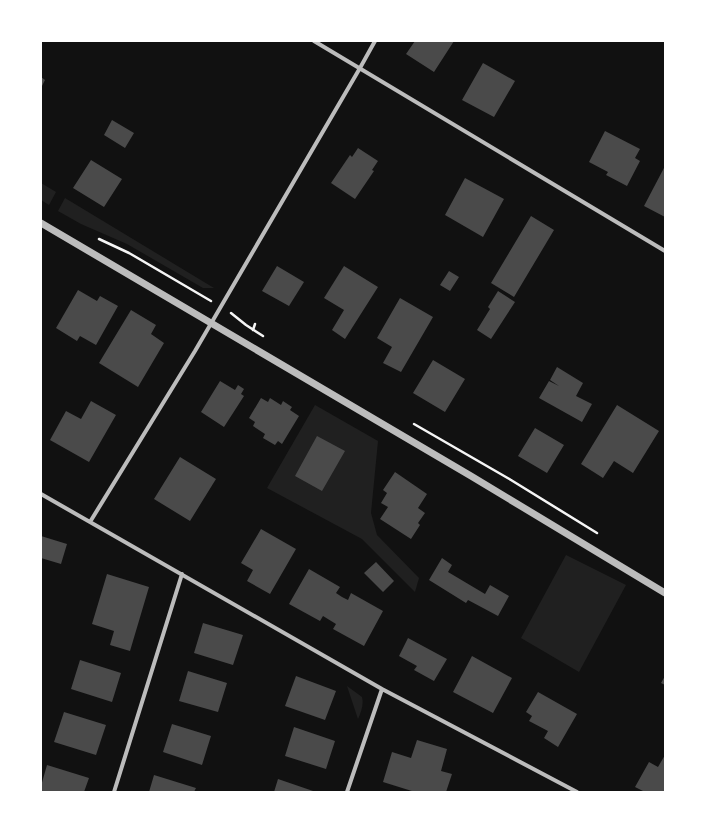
<svg xmlns="http://www.w3.org/2000/svg" width="706" height="833" font-family="'PT Serif',serif">
	<style>
		.green { fill: #202020 }
		.building { fill: #4a4a4a }
		.lines { fill: none; stroke-linecap: round; stroke-linejoin: round }
		.path { stroke: #f5f5f5; stroke-width: 2.5 }
		.minor { stroke: #bcbcbc; stroke-width: 4 }
		.tertiary { stroke: #bcbcbc; stroke-width: 7 }
	</style>
	<rect width="100%" height="100%" fill="#111"/>
	<path class="green" d="M 41,183 L 56,192 L 49,205 L 41,200 Z
		M 65,198 L 214,288 L 203,288 L 127,244 L 81,224 L 58,211 Z
		M 315,405 L 378,441 L 371,513 L 377,535 L 419,578 L 415,592 L 362,539 L 267,488 Z
		M 566,555 L 626,585 L 579,672 L 521,638 Z
		M 347,686 L 362,697 C 364,705 361,712 358,719 Z"/>
	<path class="building" d="M 415,41 L 454,41 L 434,72 L 406,54 Z
		M 483,63 L 515,81 L 494,117 L 462,100 Z
		M 41,77 L 45,80 L 41,88 Z
		M 112,120 L 134,133 L 125,148 L 104,135 Z
		M 605,131 L 640,149 L 635,158 L 640,161 L 627,186 L 606,175 L 608,172 L 589,162 Z
		M 358,148 L 378,161 L 372,170 L 374,171 L 355,199 L 331,183 L 350,155 L 352,157 Z
		M 91,160 L 122,179 L 104,207 L 73,188 Z
		M 665,166 L 665,217 L 644,206 Z
		M 465,178 L 504,199 L 483,237 L 445,215 Z
		M 531,216 L 554,230 L 514,297 L 491,283 Z
		M 277,266 L 304,282 L 289,306 L 262,291 Z
		M 344,266 L 378,287 L 345,339 L 332,330 L 344,310 L 324,298 Z
		M 449,271 L 459,277 L 450,291 L 440,285 Z
		M 78,290 L 97,301 L 100,296 L 118,306 L 96,345 L 80,336 L 77,341 L 56,328 Z
		M 498,291 L 515,302 L 491,339 L 477,330 L 490,309 L 488,307 Z
		M 400,298 L 433,317 L 401,372 L 383,363 L 392,347 L 377,338 Z
		M 131,310 L 156,325 L 151,334 L 164,343 L 138,387 L 99,363 Z
		M 433,360 L 465,379 L 445,412 L 413,393 Z
		M 557,367 L 583,383 L 576,396 L 592,404 L 582,422 L 539,398 L 549,381 L 559,386 L 550,380 Z
		M 220,381 L 235,390 L 238,385 L 244,389 L 241,394 L 244,396 L 224,427 L 201,412 Z
		M 261,398 L 268,402 L 270,398 L 281,405 L 283,401 L 292,407 L 290,410 L 299,416 L 282,444 L 278,441 L 275,445 L 263,438 L 265,434 L 253,426 L 255,422 L 249,418 Z
		M 91,401 L 116,415 L 89,462 L 50,440 L 66,411 L 81,419 Z
		M 617,405 L 659,431 L 633,473 L 614,461 L 603,478 L 581,464 Z
		M 535,428 L 564,445 L 547,473 L 518,456 Z
		M 317,436 L 345,451 L 322,491 L 295,476 Z
		M 180,457 L 216,479 L 190,521 L 154,499 Z
		M 395,472 L 427,494 L 418,508 L 425,513 L 418,523 L 420,525 L 411,539 L 380,519 L 388,507 L 381,503 L 387,493 L 383,490 Z
		M 261,529 L 296,549 L 270,594 L 247,581 L 253,570 L 241,563 Z
		M 41,536 L 67,544 L 61,564 L 41,558 Z
		M 442,558 L 452,565 L 448,572 L 485,594 L 490,585 L 509,596 L 498,616 L 468,600 L 466,603 L 429,580 Z
		M 376,562 L 394,581 L 383,592 L 364,573 Z
		M 309,569 L 340,587 L 336,593 L 342,597 L 348,600 L 351,593 L 383,611 L 364,646 L 333,629 L 336,624 L 323,616 L 320,621 L 289,604 Z
		M 107,574 L 149,587 L 130,651 L 110,645 L 114,631 L 92,624 Z
		M 203,623 L 243,635 L 233,665 L 194,653 Z
		M 408,638 L 447,659 L 434,681 L 414,670 L 417,666 L 399,656 Z
		M 472,656 L 512,678 L 493,713 L 453,692 Z
		M 80,660 L 121,673 L 112,702 L 71,689 Z
		M 188,671 L 227,683 L 218,712 L 179,701 Z
		M 296,676 L 336,691 L 325,720 L 285,706 Z
		M 665,676 L 665,685 L 661,683 Z
		M 538,692 L 577,714 L 558,747 L 544,738 L 548,731 L 529,721 L 532,716 L 526,712 Z
		M 64,712 L 106,725 L 96,755 L 54,742 Z
		M 172,724 L 211,736 L 202,765 L 163,752 Z
		M 294,727 L 335,741 L 326,769 L 285,756 Z
		M 417,740 L 447,749 L 441,771 L 452,774 L 446,792 L 415,792 L 383,782 L 392,752 L 411,758 Z
		M 665,755 L 665,792 L 657,791 L 656,792 L 645,792 L 635,787 L 649,762 L 658,767 Z
		M 47,765 L 89,778 L 84,792 L 41,792 L 41,786 Z
		M 154,775 L 196,788 L 194,792 L 149,792 Z
		M 278,779 L 316,792 L 274,792 Z"/>
	<g class="lines">
		<path class="path" d="M 99,239 L 129,253 L 211,301
			M 231,313 L 246,325 L 263,336
			M 253,330 L 255,324
			M 414,424 L 511,480 L 597,533"/>
		<path class="minor" d="M 314,41 L 665,251
			M 41,494 L 382,689 L 577,792
			M 90,522 L 195,351 L 360,68 L 375,41
			M 114,792 L 182,574
			M 347,792 L 382,689"/>
		<path class="tertiary" d="M 41,223 L 471,476 L 665,593"/>
	</g>
	<rect width="706" height="833" fill="none" stroke="#ffffff" stroke-width="84"/>
</svg>
